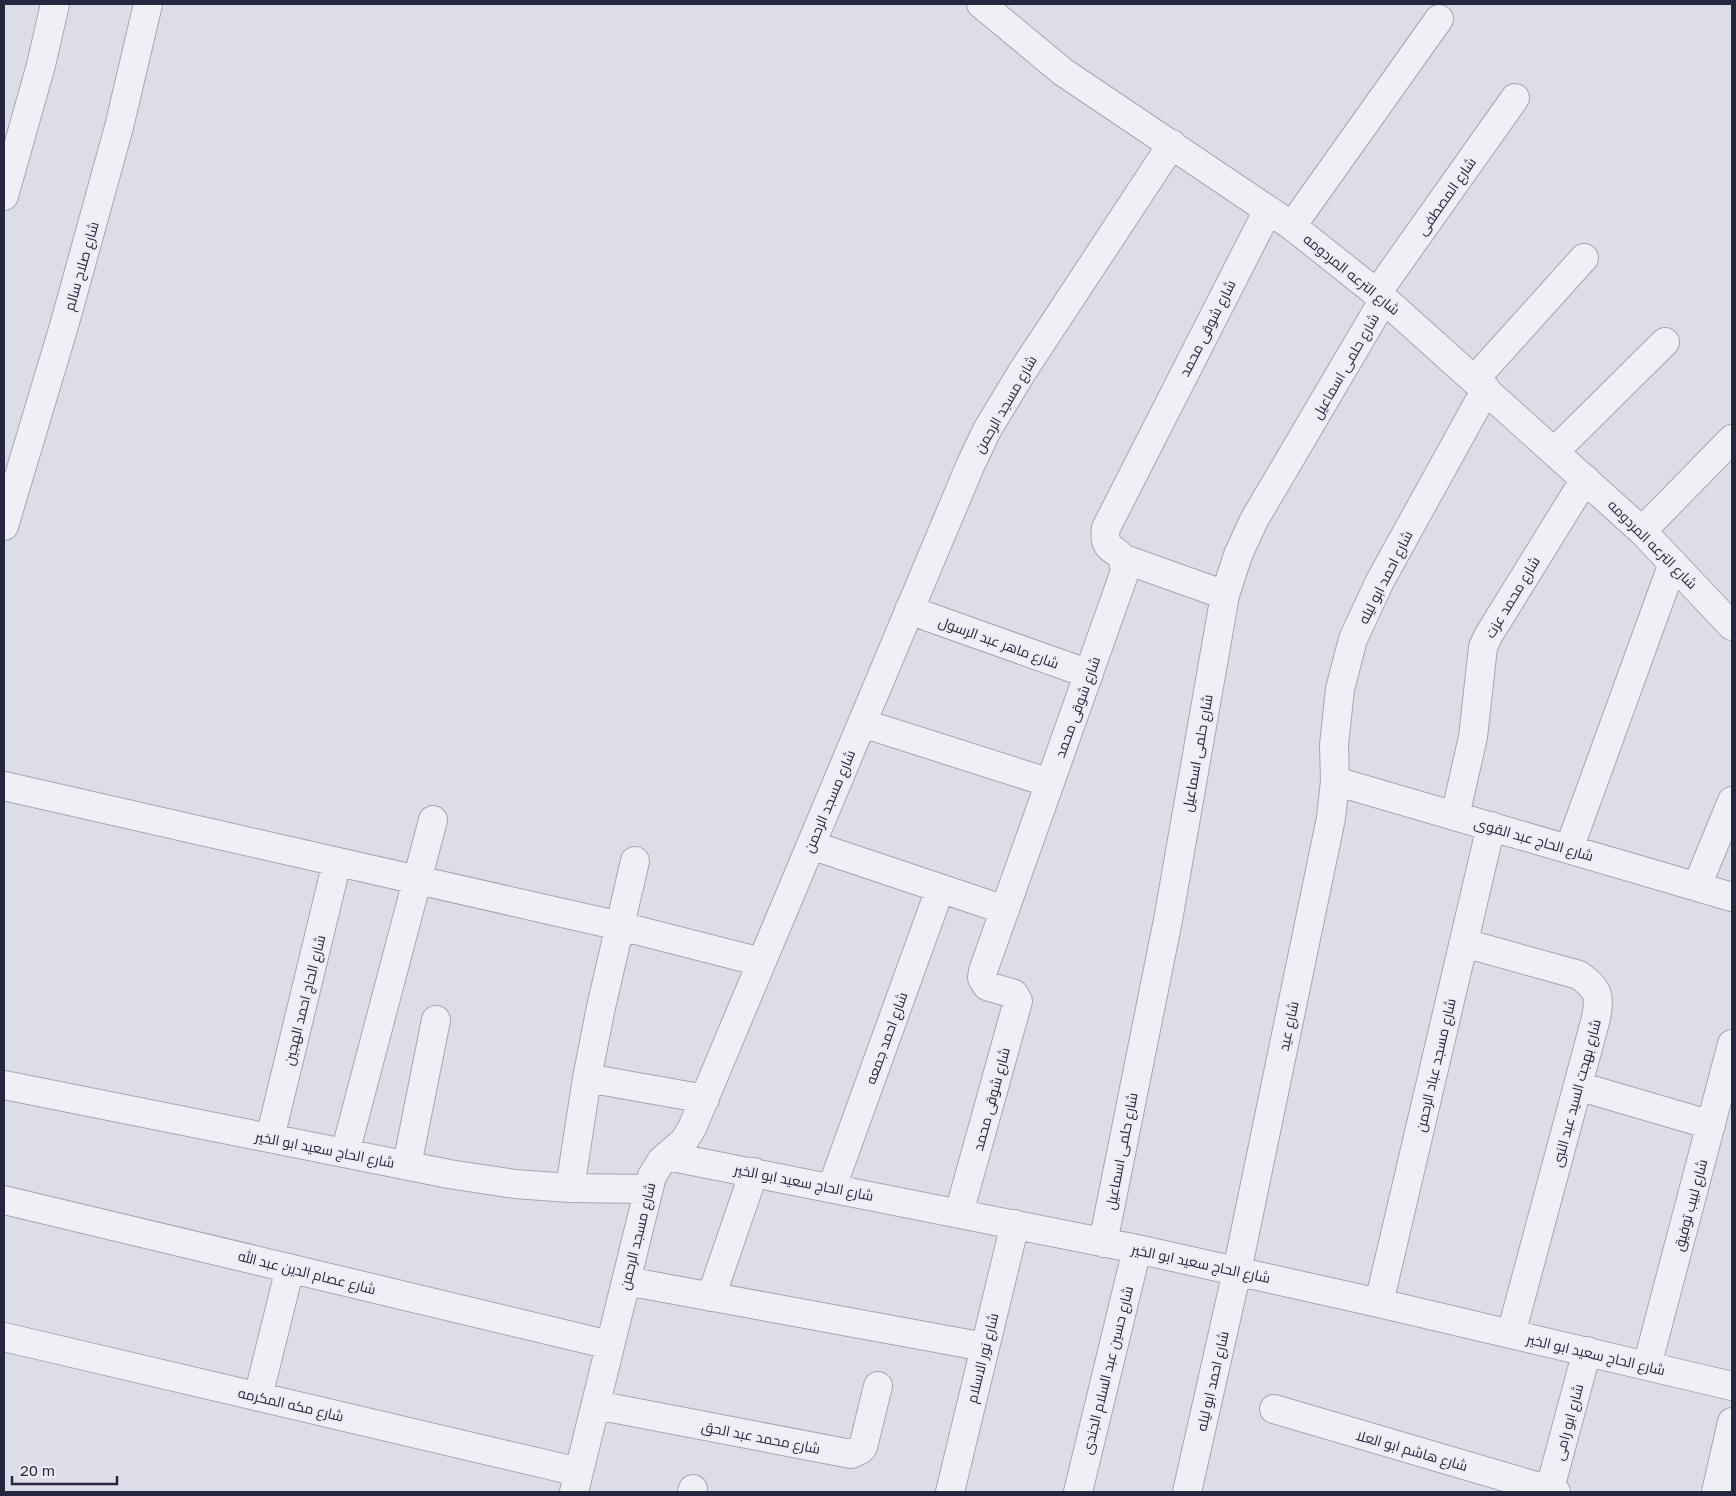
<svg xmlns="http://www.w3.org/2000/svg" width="1736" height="1496" font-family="'Golos Text',Cairo,sans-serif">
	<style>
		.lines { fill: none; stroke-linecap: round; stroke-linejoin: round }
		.minor-casing { stroke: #a5a6b5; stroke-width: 30 }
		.minor { stroke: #efeff5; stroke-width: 28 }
		.labels { text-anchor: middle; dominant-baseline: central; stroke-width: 4; stroke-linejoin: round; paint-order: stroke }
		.street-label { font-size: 14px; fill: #25263f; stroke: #ebecf5 }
	</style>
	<rect width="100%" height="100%" fill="#dcdde7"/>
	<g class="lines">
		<g class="minor-casing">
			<path id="minor" d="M 981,4 L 1063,72 L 1292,226 L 1384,299 L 1642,531 L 1732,626
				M 4,196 L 41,65 L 55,4
				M 1292,226 L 1439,19
				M 1377,293 L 1515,98
				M 1475,379 L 1584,258
				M 1555,451 L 1665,342
				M 4,526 L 64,326 L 119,127 L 148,4
				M 1642,531 L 1732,439
				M 1124,559 L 1225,595
				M 909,610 L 1089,674
				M 862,723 L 1050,783
				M 1335,781 L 1732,897
				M 4,786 L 620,926 L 761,962
				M 1455,816 L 1473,737 L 1483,647 L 1488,636 L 1585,479
				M 811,845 L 1005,910
				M 1569,849 L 1673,563
				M 1697,886 L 1732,801
				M 1464,943 L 1579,975 C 1599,990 1600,995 1596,1018 L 1511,1334
				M 587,1078 L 705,1099
				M 4,1085 L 449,1174 L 515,1184 L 570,1188 L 649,1189
				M 1578,1086 L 1711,1125
				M 270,1138 L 337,862
				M 345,1153 L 433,820
				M 667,1156 L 1137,1249 L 1379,1303 L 1732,1386
				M 407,1165 L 436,1020
				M 832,1187 L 940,889
				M 570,1188 L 587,1078 L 601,1007 L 635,861
				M 4,1200 L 610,1345
				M 959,1213 L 1018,1001 L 1014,994 L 987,986 L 982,978 L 983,971 L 1124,574 C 1127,543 1101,558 1106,528 L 1268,210
				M 1103,1243 L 1168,920 L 1225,595 L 1238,555 L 1254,520 L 1384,299
				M 626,1281 L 985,1347
				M 711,1297 L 754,1172
				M 1379,1303 L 1491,826
				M 4,1337 L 579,1472
				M 1647,1366 L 1732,1044
				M 258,1397 L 290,1268
				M 596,1405 L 851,1454 L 860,1450 L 863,1447 L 878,1386
				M 1274,1409 L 1556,1492
				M 574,1492 L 652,1176 L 662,1160 L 684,1141 L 692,1128 L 970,466 L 987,430 L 1022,372 L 1172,144
				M 692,1492 L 693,1489
				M 950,1492 L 1015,1224
				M 1078,1492 L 1137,1249
				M 1187,1492 L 1237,1271 L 1331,818 L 1335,781 L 1334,745 L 1340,689 L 1353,639 L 1380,581 L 1486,389
				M 1549,1492 L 1587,1351
				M 1716,1492 L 1732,1422"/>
		</g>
		<use href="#minor" class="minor"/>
	</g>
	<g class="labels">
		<g class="street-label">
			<text transform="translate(1446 196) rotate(-55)">شارع المصطفى</text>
			<text transform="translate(81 266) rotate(-74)">شارع صلاح سالم</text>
			<text transform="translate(1352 274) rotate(39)">شارع الترعه المردومه</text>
			<text transform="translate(1207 328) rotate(-63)">شارع شوقى محمد</text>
			<text transform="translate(1345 366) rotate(-60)">شارع حلمى اسماعيل</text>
			<text transform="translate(1005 404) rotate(-60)">شارع مسجد الرحمن</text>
			<text transform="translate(1653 544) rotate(45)">شارع الترعه المردومه</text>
			<text transform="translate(1385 577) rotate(-63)">شارع احمد ابو ليله</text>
			<text transform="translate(1512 597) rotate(-59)">شارع محمد عزت</text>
			<text transform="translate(999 642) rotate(20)">شارع ماهر عبد الرسول</text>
			<text transform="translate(1077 707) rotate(-70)">شارع شوقى محمد</text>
			<text transform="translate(1197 753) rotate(-80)">شارع حلمى اسماعيل</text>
			<text transform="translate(829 801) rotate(-67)">شارع مسجد الرحمن</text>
			<text transform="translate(1534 839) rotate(16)">شارع الحاج عبد القوى</text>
			<text transform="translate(304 1000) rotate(-76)">شارع الحاج احمد الهجين</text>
			<text transform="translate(1288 1026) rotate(-78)">شارع عيد</text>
			<text transform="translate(886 1038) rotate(-70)">شارع احمد جمعه</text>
			<text transform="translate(1435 1065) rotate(-77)">شارع مسجد عباد الرحمن</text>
			<text transform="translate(1576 1093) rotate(-75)">شارع بهجت السيد عبد النبى</text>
			<text transform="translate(991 1099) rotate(-75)">شارع شوقى محمد</text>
			<text transform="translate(325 1149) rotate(11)">شارع الحاج سعيد ابو الخير</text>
			<text transform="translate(1121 1151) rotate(-79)">شارع حلمى اسماعيل</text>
			<text transform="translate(804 1182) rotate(11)">شارع الحاج سعيد ابو الخير</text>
			<text transform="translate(1690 1205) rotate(-75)">شارع لبيب توفيق</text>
			<text transform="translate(637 1236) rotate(-76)">شارع مسجد الرحمن</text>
			<text transform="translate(1201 1263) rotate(12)">شارع الحاج سعيد ابو الخير</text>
			<text transform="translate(307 1272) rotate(14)">شارع عصام الدين عبد الله</text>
			<text transform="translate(1596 1354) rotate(13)">شارع الحاج سعيد ابو الخير</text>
			<text transform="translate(982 1358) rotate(-76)">شارع نور الاسلام</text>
			<text transform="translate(1107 1370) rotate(-76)">شارع حسين عبد السلام الجندى</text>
			<text transform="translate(1212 1381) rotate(-77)">شارع احمد ابو ليله</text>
			<text transform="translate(291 1404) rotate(13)">شارع مكه المكرمه</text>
			<text transform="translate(1568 1422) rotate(-75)">شارع ابو رامى</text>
			<text transform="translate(761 1437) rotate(11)">شارع محمد عبد الحق</text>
			<text transform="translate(1412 1450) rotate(16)">شارع هاشم ابو العلا</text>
		</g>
	</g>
	<rect width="1736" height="1496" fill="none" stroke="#25263f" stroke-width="10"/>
	<path d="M12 1476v8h105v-8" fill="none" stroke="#25263f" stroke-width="2.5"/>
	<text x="20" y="1476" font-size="15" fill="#25263f" stroke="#ebecf5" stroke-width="4" paint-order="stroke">20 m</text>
</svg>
